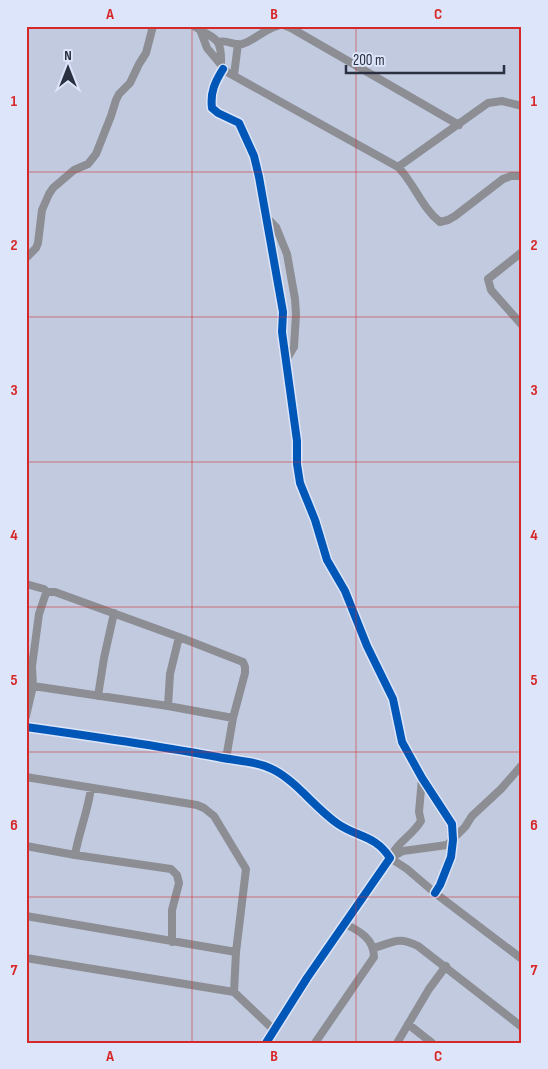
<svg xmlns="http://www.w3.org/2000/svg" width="548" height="1069" font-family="'Sofia Sans Condensed',sans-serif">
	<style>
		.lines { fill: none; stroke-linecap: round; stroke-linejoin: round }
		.minor { stroke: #8c8e94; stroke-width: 8 }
		.cycleway-casing { stroke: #dde5fa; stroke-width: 11 }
		.cycleway { stroke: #0057b8; stroke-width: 8 }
		.grid { fill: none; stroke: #d62828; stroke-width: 1; stroke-opacity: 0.55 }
		.neatline { fill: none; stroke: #d62828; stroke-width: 2 }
		.grid-label { font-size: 16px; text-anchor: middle; font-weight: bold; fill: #d62828 }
	</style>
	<rect width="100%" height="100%" fill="#c2cae0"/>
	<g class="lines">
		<path class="minor" d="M 194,26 C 213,40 222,34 221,64
			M 286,26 L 291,28 L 459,125
			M 201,32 L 207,48 L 227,72 L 398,167 C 414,183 422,208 440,222 L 448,220 L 455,216 L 503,179 L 511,176 L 522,176
			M 219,42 C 227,39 233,46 242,44 C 254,41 264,29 277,26
			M 223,69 C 215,82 210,92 212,108 L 218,113 L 239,123 L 254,156 L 259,177 L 283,312 L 282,332 L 297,441 L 297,464 L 300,483 L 315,520 L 327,560 L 345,591 L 367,646 L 393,699 L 402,742 L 422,778 L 452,824 L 453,840 L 451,857 L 440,885 L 435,893
			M 234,75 L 238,44
			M 398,167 L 488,103 L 502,101 L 522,106
			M 267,218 L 276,227 L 287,254 L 295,299 L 296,314 L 294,347 L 285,362
			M 522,252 L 488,279 L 491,290 L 522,325
			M 26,258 L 36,248 L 38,243 L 42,210 L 49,194 L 53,188 L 74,170 L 88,164 L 96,154 L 111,116 L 116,100 L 119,94 L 130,83 L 139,64 L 146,53 L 153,26
			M 26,584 L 44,589 L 47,592 L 55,592 L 179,637 L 243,662 L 245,667 L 245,673 L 233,718 L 226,759
			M 33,686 L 168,706 L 233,718
			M 98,696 L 104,658 L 114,613
			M 168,706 L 170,674 L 179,637
			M 26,716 L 33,686 L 32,666 L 39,614 L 45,596 L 47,592
			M 26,727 C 90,736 154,745 218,757 C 236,761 257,761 274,770 C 297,782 315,808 338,824 C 359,838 375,835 390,858 L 307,978 L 266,1043
			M 26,777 L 197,805 L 204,808 L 214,816 L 246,869 L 236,952 L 234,992
			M 26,846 L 75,855 L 171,869 L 177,875 L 179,883 L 172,910 L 172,942
			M 75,855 C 79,832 88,811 91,788
			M 390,858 L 403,851 L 447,845 L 465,827 L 472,816 L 501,789 L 522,765
			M 390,858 L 407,869 L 435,893 L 522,959
			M 390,858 C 397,842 412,836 421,821 L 419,812 L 422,778
			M 26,916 L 236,952
			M 374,948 C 394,942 398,936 418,946 L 522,1027
			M 26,958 L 234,992 L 274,1030
			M 408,1024 L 432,1043
			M 315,1043 L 374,957 C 374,939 360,931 345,924
			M 397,1043 L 429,989 L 446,966"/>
		<g class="cycleway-casing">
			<path id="cycleway" d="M 223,69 C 215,82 210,92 212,108 L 218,113 L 239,123 L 254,156 L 259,177 L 283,312 L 282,332 L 297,441 L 297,464 L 300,483 L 315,520 L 327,560 L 345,591 L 367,646 L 393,699 L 402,742 L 422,778 L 452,824 L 453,840 L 451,857 L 440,885 L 435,893
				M 26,727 C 90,736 154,745 218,757 C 236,761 257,761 274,770 C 297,782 315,808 338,824 C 359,838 375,835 390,858 L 307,978 L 266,1043"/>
		</g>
		<use href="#cycleway" class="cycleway"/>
	</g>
	<path class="grid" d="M 192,26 L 192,1043M 356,26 L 356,1043M 26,172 L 522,172M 26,317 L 522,317M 26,462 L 522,462M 26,607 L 522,607M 26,752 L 522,752M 26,897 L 522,897"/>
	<rect width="548" height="1069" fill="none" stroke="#dde5fa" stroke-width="55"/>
	<g transform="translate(68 68)" stroke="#dde5fa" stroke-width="4" paint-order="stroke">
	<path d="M0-4L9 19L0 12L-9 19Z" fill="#2a3040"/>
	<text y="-8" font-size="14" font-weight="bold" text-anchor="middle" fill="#2a3040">N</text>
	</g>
	<path d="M346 65v8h158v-8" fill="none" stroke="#2a3040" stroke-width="2.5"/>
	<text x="353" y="65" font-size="15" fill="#2a3040" stroke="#dde5fa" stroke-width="4" paint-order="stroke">200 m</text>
	<rect x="28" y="28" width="492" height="1014" class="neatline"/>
	<g class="grid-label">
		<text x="110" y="19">A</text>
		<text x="274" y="19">B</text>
		<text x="438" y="19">C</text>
		<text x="14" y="106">1</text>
		<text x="534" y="106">1</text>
		<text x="14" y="250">2</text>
		<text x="534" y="250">2</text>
		<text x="14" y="395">3</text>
		<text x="534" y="395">3</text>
		<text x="14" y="540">4</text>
		<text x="534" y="540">4</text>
		<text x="14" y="685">5</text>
		<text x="534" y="685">5</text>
		<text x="14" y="830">6</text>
		<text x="534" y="830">6</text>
		<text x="14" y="975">7</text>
		<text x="534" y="975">7</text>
		<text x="110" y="1061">A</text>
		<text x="274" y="1061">B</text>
		<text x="438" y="1061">C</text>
	</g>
</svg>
